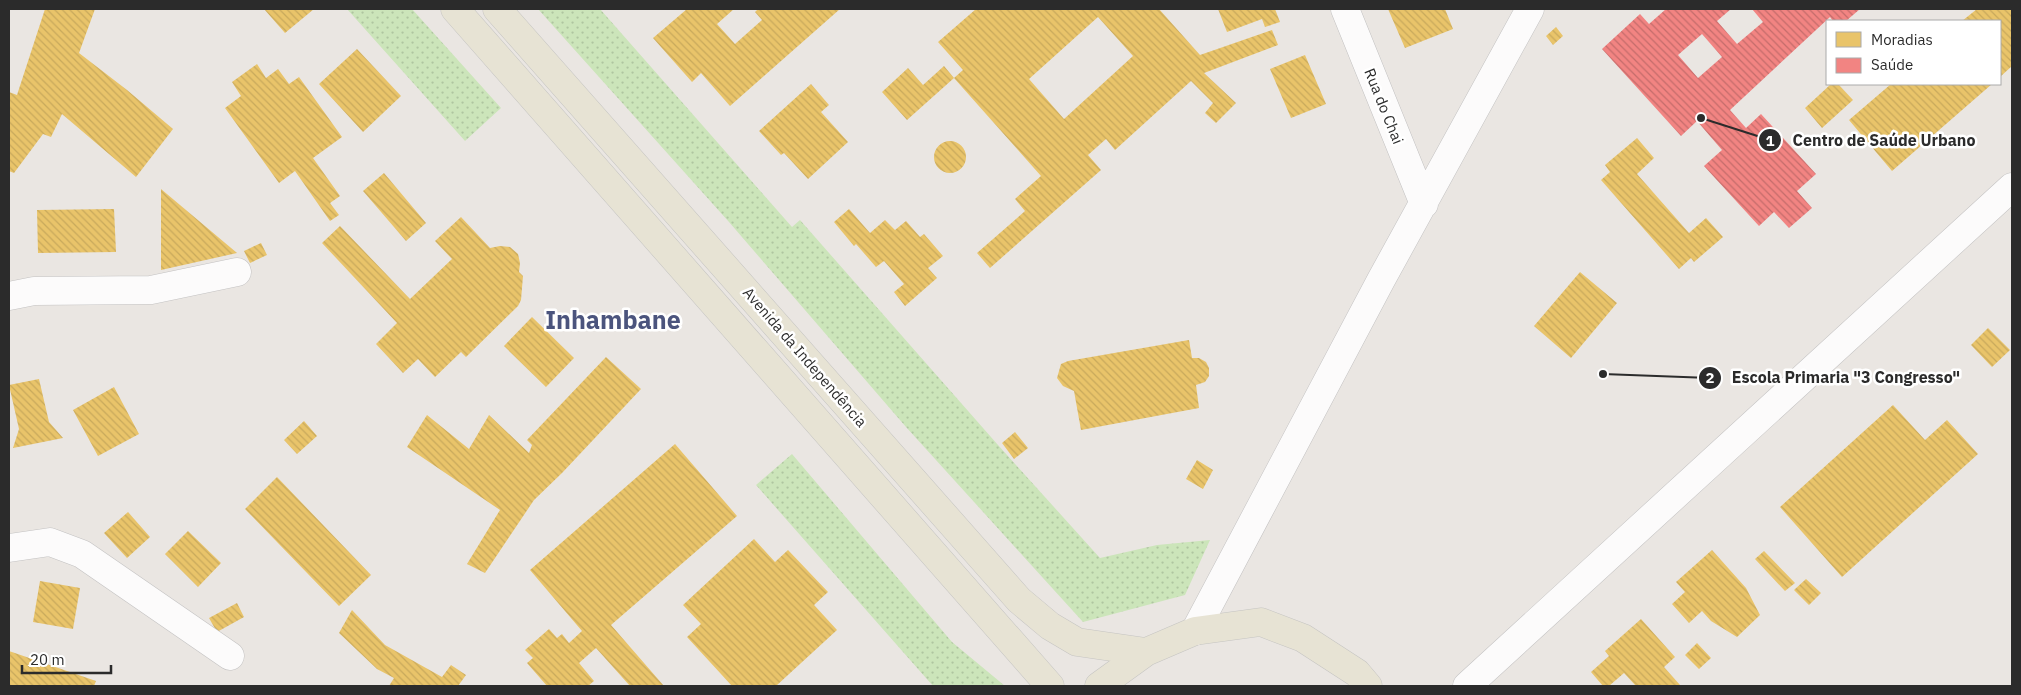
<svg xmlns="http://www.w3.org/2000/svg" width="2021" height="695" font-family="'IBM Plex Sans',sans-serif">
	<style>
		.grass { fill: url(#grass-dots) }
		.homes { fill: url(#homes-back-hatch); fill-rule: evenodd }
		.health { fill: url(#health-back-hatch); fill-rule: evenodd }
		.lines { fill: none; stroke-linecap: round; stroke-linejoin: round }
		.minor-casing { stroke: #c3c2c2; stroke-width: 29 }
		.major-casing { stroke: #c5c4c2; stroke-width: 29 }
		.minor { stroke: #fcfbfb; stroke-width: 28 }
		.major { stroke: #e7e3d4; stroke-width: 28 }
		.labels { text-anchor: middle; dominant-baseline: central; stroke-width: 5; stroke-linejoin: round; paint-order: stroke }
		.street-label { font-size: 15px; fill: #2b2b2b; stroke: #fff }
		.town-label { font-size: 25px; font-weight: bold; fill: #4b547d; stroke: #fff }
		.leader { fill: none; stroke: #2b2b2b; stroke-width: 2 }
		.callout-dot { fill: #2b2b2b; stroke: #fff; stroke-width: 2 }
		.mark-label { font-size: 15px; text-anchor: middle; font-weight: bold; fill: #fff }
		.callout-label { font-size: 16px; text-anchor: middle; font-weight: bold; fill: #2b2b2b; stroke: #fff; stroke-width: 5; stroke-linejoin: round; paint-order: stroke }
	</style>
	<defs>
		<pattern id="grass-dots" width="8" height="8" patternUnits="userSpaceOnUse" patternTransform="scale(1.25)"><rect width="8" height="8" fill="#cce5ba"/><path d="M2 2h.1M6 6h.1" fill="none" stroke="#afc5a0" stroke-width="1.8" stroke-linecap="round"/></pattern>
		<pattern id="homes-back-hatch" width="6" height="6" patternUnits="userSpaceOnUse" patternTransform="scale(1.25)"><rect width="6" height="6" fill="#e9c46a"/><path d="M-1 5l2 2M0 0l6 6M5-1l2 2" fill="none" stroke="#c8a95c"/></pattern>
		<pattern id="health-back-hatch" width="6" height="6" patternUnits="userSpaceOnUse" patternTransform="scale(1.25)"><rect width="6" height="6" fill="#f28482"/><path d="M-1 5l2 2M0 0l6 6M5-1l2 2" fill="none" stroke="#c46c6b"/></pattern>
	</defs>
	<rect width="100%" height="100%" fill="#eae6e2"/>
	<path class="grass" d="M 347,9 L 412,9 L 501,108 L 465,141 Z
		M 538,9 L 600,9 L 792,227 L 800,220 L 998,445 L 1100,558 L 1157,545 L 1210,540 L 1185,595 L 1083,622 L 906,427 L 729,222 Z
		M 792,454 L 952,642 L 1005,686 L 933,686 L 756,485 Z"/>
	<path class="homes" d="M 45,9 L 95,9 L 79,53 L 127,90 L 173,129 L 136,177 L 62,114 L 51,137 L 43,134 L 14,173 L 9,171 L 9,92 L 17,95 Z
		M 264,9 L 314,9 L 285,33 Z
		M 687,9 L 734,9 L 717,24 L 735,44 L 762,20 L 755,12 L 758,9 L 840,9 L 730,106 L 701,73 L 692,82 L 653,38 Z
		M 976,9 L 1159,9 L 1200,55 L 1272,30 L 1278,45 L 1204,73 L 1236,103 L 1216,123 L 1205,113 L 1213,103 L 1191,81 L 1115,150 L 1106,139 L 1088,155 L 1101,170 L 990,268 L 977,253 L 1025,211 L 1015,199 L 1041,176 L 954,78 L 963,70 L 938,42 ZM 1098,17 L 1133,56 L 1064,119 L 1029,79 Z
		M 1218,9 L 1275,9 L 1280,22 L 1265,27 L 1262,19 L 1227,32 Z
		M 1388,9 L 1445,9 L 1453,29 L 1405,48 Z
		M 1977,9 L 2012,9 L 2012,66 L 2000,77 L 2000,21 L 1962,21 Z
		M 1556,27 L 1563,36 L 1553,45 L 1546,36 Z
		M 357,49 L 401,96 L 363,132 L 319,84 Z
		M 1305,55 L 1326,104 L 1291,118 L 1270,69 Z
		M 257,64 L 266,78 L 278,69 L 289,84 L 299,77 L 342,137 L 313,158 L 340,196 L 330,203 L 339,215 L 330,221 L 295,171 L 279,183 L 225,108 L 241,96 L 232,82 Z
		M 944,66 L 954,78 L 907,120 L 882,92 L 908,68 L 923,85 Z
		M 811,84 L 829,105 L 821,112 L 848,142 L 808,179 L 784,153 L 781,155 L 759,131 Z
		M 1831,84 L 1838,84 L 1853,100 L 1822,128 L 1805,108 Z
		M 1891,84 L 1992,84 L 1892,171 L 1849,120 Z
		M 1637,138 L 1654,158 L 1637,174 L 1689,233 L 1706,218 L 1723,237 L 1694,262 L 1691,258 L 1679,269 L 1601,180 L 1610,172 L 1605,165 Z
		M934 157a16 16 0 1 1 32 0a16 16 0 1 1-32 0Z
		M 384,173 L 426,223 L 406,241 L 363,191 Z
		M 161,189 L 237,253 L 161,270 Z
		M 114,209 L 116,252 L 38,253 L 37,210 Z
		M 849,209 L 870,233 L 885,220 L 895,230 L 906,221 L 920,237 L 924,234 L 943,256 L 928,268 L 937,278 L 905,306 L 894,292 L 904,284 L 884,261 L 876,267 L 856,244 L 854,246 L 834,222 Z
		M 461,217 L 490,248 L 500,246 L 510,247 L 518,254 L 520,263 L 519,272 L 523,276 L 521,300 L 518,306 L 466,357 L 461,352 L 435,377 L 418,359 L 403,373 L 376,344 L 397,323 L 322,243 L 340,226 L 410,299 L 452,259 L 435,241 Z
		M 261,243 L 267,255 L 250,263 L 244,251 Z
		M 1580,272 L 1617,303 L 1571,358 L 1534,326 Z
		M 532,317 L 574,358 L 546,387 L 504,346 Z
		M 1988,328 L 2010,350 L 1992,367 L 1971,345 Z
		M 1189,340 L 1192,358 L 1199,358 L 1206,362 L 1209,368 L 1209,376 L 1205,382 L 1196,385 L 1199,408 L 1081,430 L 1074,391 L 1063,386 L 1057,378 L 1061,364 L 1068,361 Z
		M 606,357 L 641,389 L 562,473 L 534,500 L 485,573 L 467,564 L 500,510 L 407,447 L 427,415 L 469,449 L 489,415 L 529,453 L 532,445 L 527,440 Z
		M 39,379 L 49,422 L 63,438 L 13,448 L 19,429 L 9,385 Z
		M 114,387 L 139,434 L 98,456 L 73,410 Z
		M 1893,405 L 1925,440 L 1947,420 L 1978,454 L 1842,577 L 1780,507 Z
		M 304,421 L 317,436 L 297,454 L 284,440 Z
		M 1015,432 L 1028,448 L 1014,459 L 1002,443 Z
		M 675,444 L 737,516 L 611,625 L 664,686 L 630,686 L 596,648 L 579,663 L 594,681 L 588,686 L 547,686 L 527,663 L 533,658 L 525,650 L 549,629 L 557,638 L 562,634 L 569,643 L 582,631 L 530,570 Z
		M 1197,460 L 1213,470 L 1203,489 L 1186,479 Z
		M 277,477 L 371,575 L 339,606 L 245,509 Z
		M 128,512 L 150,537 L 127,558 L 104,533 Z
		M 188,531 L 221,563 L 198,587 L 165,554 Z
		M 754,539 L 775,562 L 788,550 L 828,592 L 814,605 L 837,630 L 776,686 L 732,686 L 687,637 L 701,624 L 683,605 Z
		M 1712,550 L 1746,588 L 1760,615 L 1737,637 L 1711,621 L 1702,611 L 1689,623 L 1672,604 L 1685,592 L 1676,582 Z
		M 1764,551 L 1795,583 L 1785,591 L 1755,559 Z
		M 1806,579 L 1821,593 L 1809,605 L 1794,590 Z
		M 40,581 L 80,588 L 73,629 L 33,622 Z
		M 237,603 L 244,617 L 217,632 L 209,618 Z
		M 352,610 L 385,645 L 442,677 L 451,665 L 466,675 L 458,686 L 389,686 L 394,678 L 377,669 L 339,633 Z
		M 1641,619 L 1675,657 L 1664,667 L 1680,685 L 1678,686 L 1636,686 L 1624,673 L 1609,686 L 1603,686 L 1591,672 L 1609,656 L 1605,651 Z
		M 1697,643 L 1711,658 L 1699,669 L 1685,655 Z
		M 9,651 L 96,681 L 94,686 L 9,686 Z"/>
	<path class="health" d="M 1666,9 L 1731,9 L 1717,21 L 1737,44 L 1763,22 L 1752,9 L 1860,9 L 1846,21 L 1833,21 L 1830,17 L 1730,110 L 1746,128 L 1761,114 L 1816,174 L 1797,191 L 1812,208 L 1789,228 L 1774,212 L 1759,226 L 1704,166 L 1722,150 L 1697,121 L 1681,136 L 1602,49 L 1640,14 L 1649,24 ZM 1702,34 L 1722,57 L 1698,78 L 1678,55 Z"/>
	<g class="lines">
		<g class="minor-casing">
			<path id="minor" d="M 1345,9 L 1424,204
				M 9,296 L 34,291 L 151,290 L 237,272
				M 9,548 L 50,542 L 82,554 L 230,656
				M 1195,631 L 1381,280 L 1530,9
				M 1467,686 L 2012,187"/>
		</g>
		<g class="major-casing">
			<path id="major" d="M 455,9 L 1050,686
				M 497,9 L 1019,600 L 1050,626 L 1077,642 L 1146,652
				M 1099,686 L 1146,652 L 1195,631 L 1261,622 L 1303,638 L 1357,673 L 1368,686"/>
		</g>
		<use href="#minor" class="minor"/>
		<use href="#major" class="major"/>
	</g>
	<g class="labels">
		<g class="street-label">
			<text transform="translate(1384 106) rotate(68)">Rua do Chai</text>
			<text transform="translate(805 357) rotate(49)">Avenida da Independência</text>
		</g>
		<g class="town-label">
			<text x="613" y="319">Inhambane</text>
		</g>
	</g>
	<path class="leader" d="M1701 118L1770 140M1603 374L1710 378"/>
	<g class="callout-dot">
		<circle cx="1701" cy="118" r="5"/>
		<circle cx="1603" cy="374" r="5"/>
		<circle cx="1770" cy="140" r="12"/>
		<circle cx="1710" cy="378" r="12"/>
	</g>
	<g class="mark-label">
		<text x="1770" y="146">1</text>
		<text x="1710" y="383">2</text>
	</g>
	<g class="callout-label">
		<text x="1884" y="146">Centro de Saúde Urbano</text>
		<text x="1846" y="383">Escola Primaria "3 Congresso"</text>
	</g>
	<rect width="2021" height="695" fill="none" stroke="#2b2b2b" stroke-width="20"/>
	<rect x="1826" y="20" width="175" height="65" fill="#ffffff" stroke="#aaaaaa"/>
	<rect x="1836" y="32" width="25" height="15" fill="#e9c46a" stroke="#aaaaaa"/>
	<text x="1871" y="45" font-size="15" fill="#2b2b2b">Moradias</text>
	<rect x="1836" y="58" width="25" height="15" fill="#f28482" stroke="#aaaaaa"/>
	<text x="1871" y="70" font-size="15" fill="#2b2b2b">Saúde</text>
	<path d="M22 665v8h89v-8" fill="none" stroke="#2b2b2b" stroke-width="2.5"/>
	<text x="30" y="665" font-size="15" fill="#2b2b2b" stroke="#ffffff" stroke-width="4" paint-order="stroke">20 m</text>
</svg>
